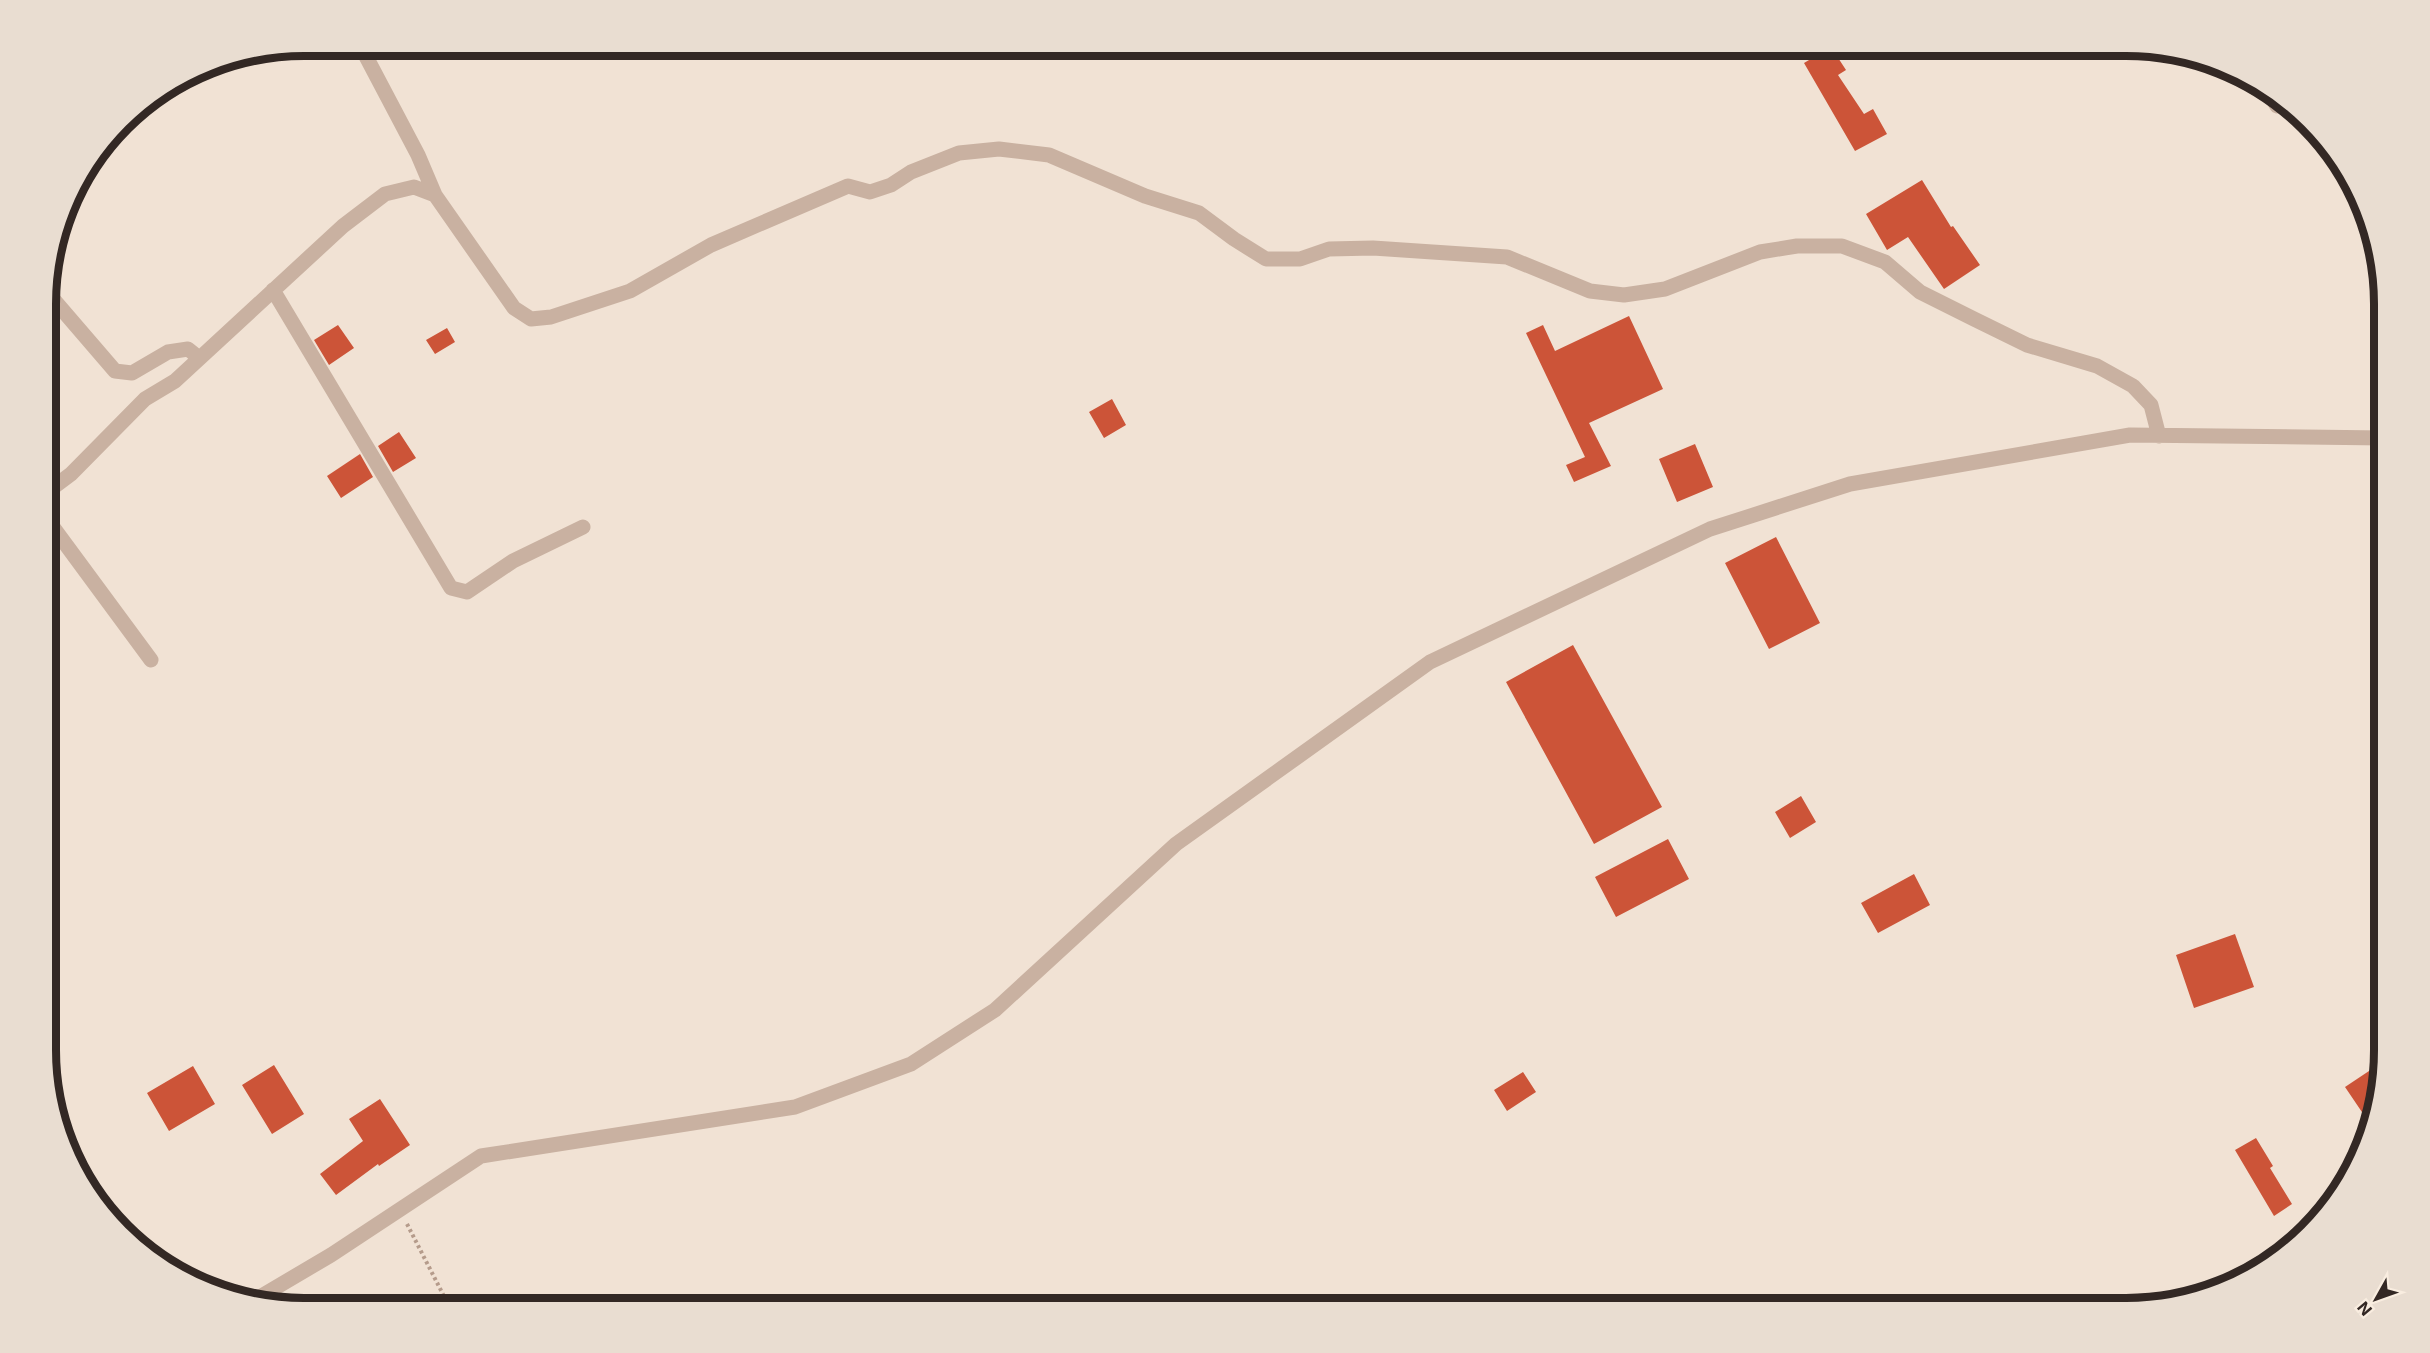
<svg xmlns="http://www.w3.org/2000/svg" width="2430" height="1353" font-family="Inter,sans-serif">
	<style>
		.building { fill: #cc5438 }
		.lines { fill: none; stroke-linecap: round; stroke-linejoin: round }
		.path { stroke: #b59b8b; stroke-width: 4; stroke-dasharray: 3 3; stroke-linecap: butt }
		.minor { stroke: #c9b1a1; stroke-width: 15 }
		.rim { fill: none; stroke: #332824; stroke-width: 8 }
	</style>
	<rect width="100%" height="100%" fill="#f1e2d4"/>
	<path class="building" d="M 1831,47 L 1846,70 L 1838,75 L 1864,114 L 1873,109 L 1887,134 L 1855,151 L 1804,63 Z
		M 1922,180 L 1951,227 L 1953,226 L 1980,265 L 1944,289 L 1908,237 L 1887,250 L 1866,214 Z
		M 1629,316 L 1663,389 L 1589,423 L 1611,466 L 1574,482 L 1566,465 L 1585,457 L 1526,333 L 1543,325 L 1555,351 Z
		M 338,325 L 354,348 L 329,365 L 314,340 Z
		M 447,328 L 455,342 L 435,354 L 426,340 Z
		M 1112,399 L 1126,425 L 1104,438 L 1089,412 Z
		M 399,432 L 416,458 L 393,472 L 378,446 Z
		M 1695,444 L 1713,487 L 1677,502 L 1659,459 Z
		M 360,454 L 373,477 L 341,498 L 327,476 Z
		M 1776,537 L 1820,623 L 1769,649 L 1725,563 Z
		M 1573,645 L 1662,807 L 1594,844 L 1506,682 Z
		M 1801,796 L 1816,822 L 1790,838 L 1775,812 Z
		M 1668,839 L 1689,879 L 1616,917 L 1595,877 Z
		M 1914,874 L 1930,905 L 1878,933 L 1861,903 Z
		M 2235,934 L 2254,987 L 2194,1008 L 2176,955 Z
		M 2384,1061 L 2384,1066 L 2368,1121 L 2345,1087 Z
		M 274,1065 L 304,1114 L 272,1134 L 242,1085 Z
		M 193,1066 L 215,1104 L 169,1131 L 147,1093 Z
		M 1523,1072 L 1536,1092 L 1507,1111 L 1494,1090 Z
		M 380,1099 L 410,1145 L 379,1166 L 378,1164 L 336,1195 L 320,1174 L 363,1141 L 349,1119 Z
		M 2256,1138 L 2273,1166 L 2270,1168 L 2292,1204 L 2274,1216 L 2235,1150 Z"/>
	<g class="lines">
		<path class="path" d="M 407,1224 L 450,1308"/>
		<path class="minor" d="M 360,45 L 418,155 L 435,195 L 514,308 L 531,319 L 551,317 L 630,291 L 711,245 L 848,186 L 870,192 L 891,185 L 911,172 L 959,153 L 999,149 L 1049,155 L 1145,196 L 1199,213 L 1234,239 L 1266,259 L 1300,259 L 1329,249 L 1373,248 L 1507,257 L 1590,291 L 1624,295 L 1665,289 L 1760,252 L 1797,246 L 1842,246 L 1885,262 L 1920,292 L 1974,319 L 2027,345 L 2097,366 L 2133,386 L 2151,405 L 2159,436
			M 2269,93 L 2277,106
			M 273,290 L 451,588 L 467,592 L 513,561 L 583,527
			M 47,292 L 115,371 L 132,373 L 168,352 L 188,349 L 198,357
			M 47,492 L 71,474 L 145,399 L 175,381 L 343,226 L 385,194 L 414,187 L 435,195
			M 47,519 L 151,660
			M 253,1301 L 331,1255 L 481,1156 L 795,1107 L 911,1064 L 995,1010 L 1176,844 L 1430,662 L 1710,529 L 1850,484 L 2130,435 L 2384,438"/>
	</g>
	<path d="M0 0H2430V1353H0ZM304 56H2126A248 248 0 0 1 2374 304V1050A248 248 0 0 1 2126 1298H304A248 248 0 0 1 56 1050V304A248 248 0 0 1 304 56Z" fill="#e9ddd1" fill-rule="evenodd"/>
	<path class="rim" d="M304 56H2126A248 248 0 0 1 2374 304V1050A248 248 0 0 1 2126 1298H304A248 248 0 0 1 56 1050V304A248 248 0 0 1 304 56Z"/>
	<g transform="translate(2376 1299) rotate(230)" stroke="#f9ede0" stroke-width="4.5" paint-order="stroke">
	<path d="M0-4.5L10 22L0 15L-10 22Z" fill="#332824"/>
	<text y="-9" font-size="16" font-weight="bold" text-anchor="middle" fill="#332824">N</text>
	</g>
</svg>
